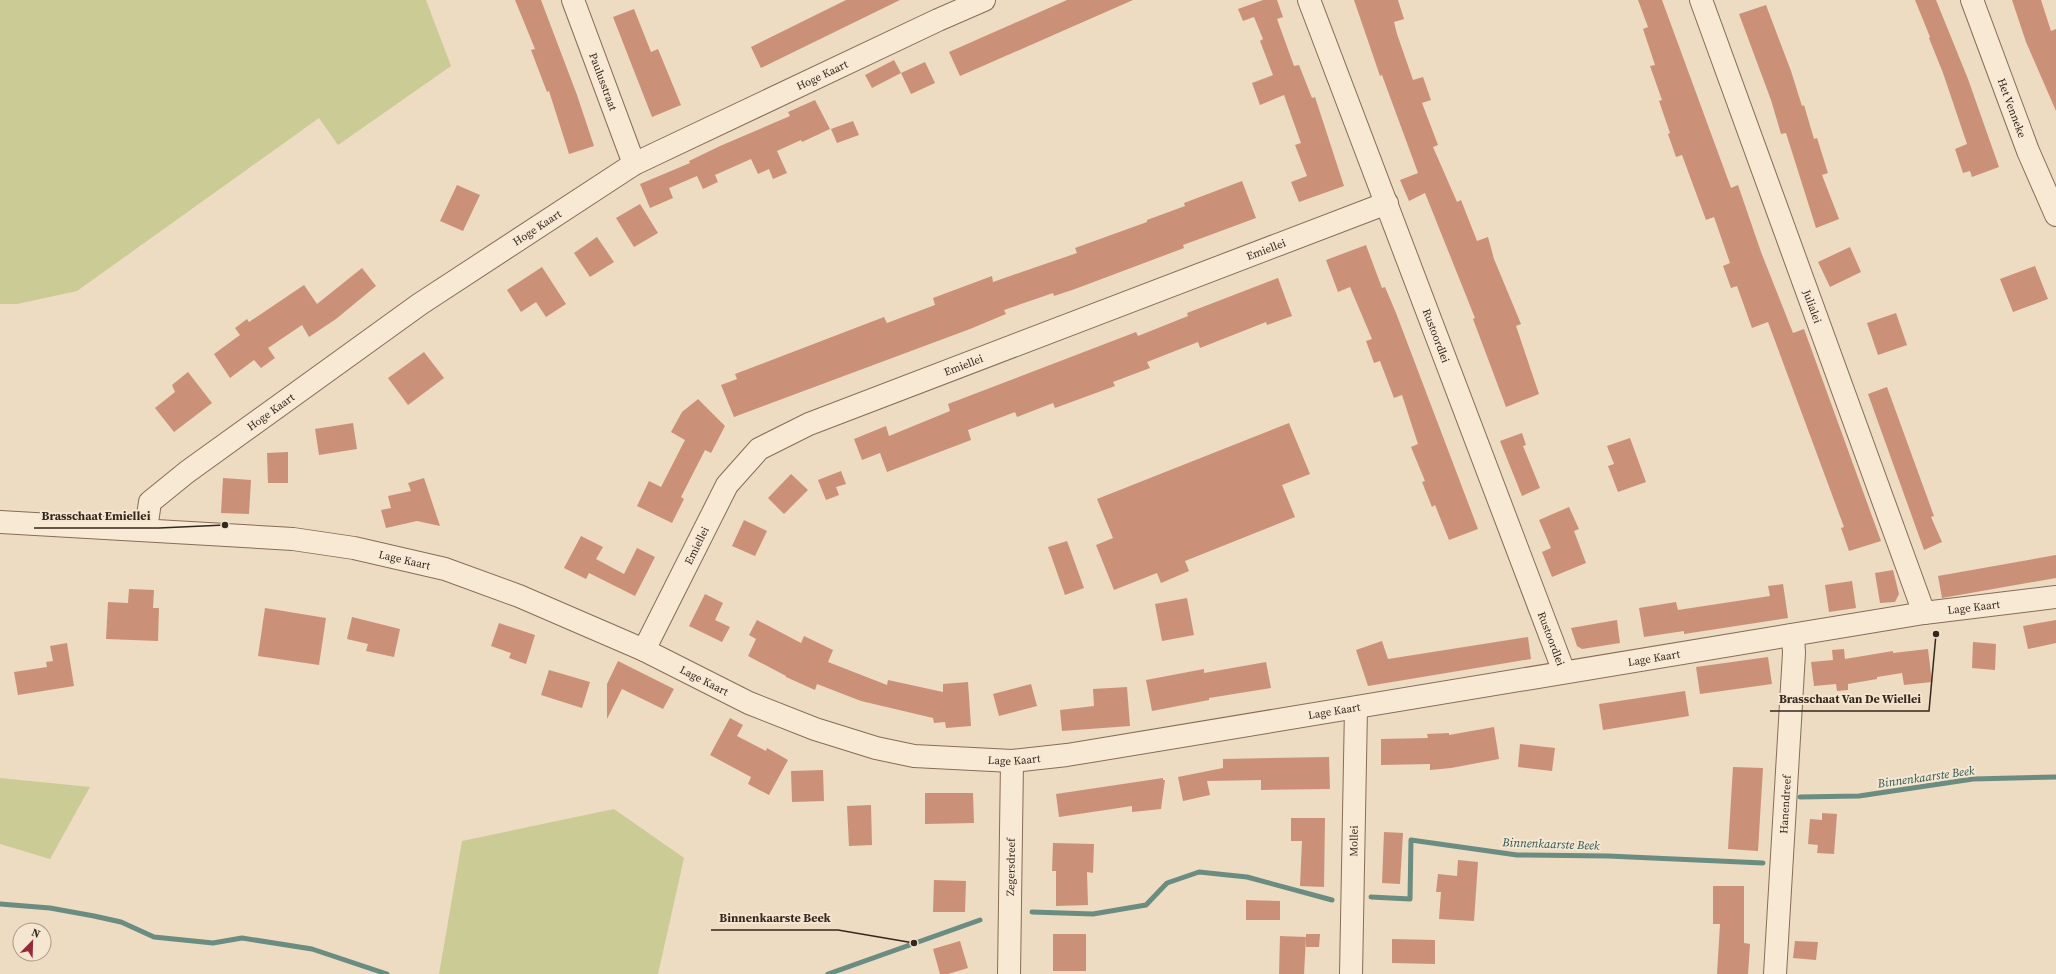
<svg xmlns="http://www.w3.org/2000/svg" width="2056" height="974" font-family="'Source Serif 4',serif">
	<style>
		.green { fill: #cbcb96 }
		.lines { fill: none; stroke-linecap: round; stroke-linejoin: round }
		.stream { stroke: #6b8d81; stroke-width: 5 }
		.building { fill: #cb9178 }
		.minor-casing { stroke: #876c59; stroke-width: 24 }
		.minor { stroke: #f8e9d5; stroke-width: 22 }
		.labels { text-anchor: middle; dominant-baseline: central; stroke-width: 4; stroke-linejoin: round; paint-order: stroke }
		.street-label { font-size: 11px; fill: #36271d; stroke: #f5e6d1 }
		.water-label { font-size: 12px; font-style: italic; fill: #2d564f; stroke: #f5e6d1 }
		.leader { fill: none; stroke: #36271d; stroke-width: 1.5 }
		.callout-dot { fill: #36271d; stroke: #f5e6d1; stroke-width: 1.5 }
		.callout-label { font-size: 12px; text-anchor: middle; font-weight: bold; fill: #36271d; stroke: #f5e6d1; stroke-width: 4; stroke-linejoin: round; paint-order: stroke }
	</style>
	<rect width="100%" height="100%" fill="#eddbc2"/>
	<path class="green" d="M 0,0 L 426,0 L 451,66 L 338,145 L 319,118 L 77,291 L 17,304 L 0,304 Z
		M 0,778 L 90,787 L 50,859 L 0,844 Z
		M 614,809 L 684,858 L 658,974 L 439,974 L 462,841 Z"/>
	<g class="lines">
		<path class="stream" d="M 1800,797 L 1859,796 L 1973,779 L 2056,777
			M 1371,897 L 1410,899 L 1411,840 L 1517,855 L 1608,856 L 1763,863
			M 0,904 L 50,908 L 94,916 L 121,922 L 154,937 L 213,943 L 242,938 L 312,949 L 387,974
			M 1032,912 L 1093,914 L 1146,905 L 1167,883 L 1199,872 L 1247,877 L 1332,900
			M 828,974 L 980,920"/>
	</g>
	<path class="building" d="M 515,0 L 541,0 L 577,95 L 594,146 L 569,154 L 549,91 L 547,92 L 531,50 L 535,49 Z
		M 846,0 L 900,0 L 761,68 L 751,47 Z
		M 1067,0 L 1133,0 L 960,76 L 949,52 Z
		M 1263,0 L 1277,0 L 1283,17 L 1277,19 L 1294,66 L 1299,65 L 1312,98 L 1315,97 L 1344,186 L 1299,202 L 1291,182 L 1307,176 L 1295,145 L 1301,143 L 1284,95 L 1260,105 L 1252,83 L 1273,75 L 1260,41 L 1263,39 L 1254,17 L 1243,21 L 1238,9 Z
		M 1354,0 L 1398,0 L 1404,19 L 1394,22 L 1397,34 L 1413,80 L 1423,77 L 1431,100 L 1422,103 L 1438,145 L 1433,147 L 1457,202 L 1461,200 L 1477,241 L 1488,237 L 1494,259 L 1521,324 L 1516,326 L 1539,394 L 1506,407 L 1473,319 L 1475,318 L 1425,193 L 1409,201 L 1400,180 L 1418,173 L 1382,75 L 1380,76 Z
		M 1638,0 L 1662,0 L 1731,188 L 1738,185 L 1761,252 L 1793,333 L 1804,329 L 1881,541 L 1849,551 L 1841,528 L 1844,527 L 1768,322 L 1752,328 L 1737,286 L 1731,288 L 1723,266 L 1730,263 L 1714,217 L 1706,220 L 1682,155 L 1676,157 L 1668,134 L 1670,133 L 1659,101 L 1662,100 L 1650,66 L 1655,65 L 1643,29 L 1648,27 Z
		M 1915,0 L 1936,0 L 1968,79 L 1999,167 L 1972,177 L 1970,171 L 1963,173 L 1955,149 L 1967,144 L 1943,73 L 1929,38 L 1930,37 Z
		M 2012,0 L 2041,0 L 2051,31 L 2056,29 L 2056,111 L 2026,42 Z
		M 1766,5 L 1791,71 L 1802,106 L 1804,105 L 1814,139 L 1817,138 L 1828,173 L 1822,175 L 1839,219 L 1816,228 L 1786,133 L 1781,134 L 1771,100 L 1739,14 Z
		M 634,9 L 651,52 L 658,49 L 681,105 L 652,117 L 613,17 Z
		M 894,60 L 901,73 L 872,88 L 865,75 Z
		M 925,62 L 935,83 L 911,94 L 901,73 Z
		M 815,100 L 830,129 L 802,142 L 801,140 L 777,151 L 787,173 L 773,179 L 769,169 L 758,174 L 751,159 L 715,175 L 718,182 L 703,189 L 697,176 L 669,188 L 673,198 L 650,208 L 640,184 L 690,163 L 689,161 L 720,146 L 790,116 L 788,112 Z
		M 853,121 L 859,135 L 837,143 L 831,129 Z
		M 1242,181 L 1256,218 L 1183,245 L 1184,248 L 1075,289 L 1054,296 L 1053,293 L 1004,310 L 1006,314 L 970,329 L 734,417 L 721,385 L 737,379 L 735,374 L 884,317 L 887,323 L 935,305 L 933,298 L 992,276 L 993,282 L 1077,253 L 1075,248 L 1147,222 L 1147,220 L 1185,206 L 1184,203 Z
		M 457,185 L 480,195 L 463,231 L 440,221 Z
		M 640,204 L 658,233 L 634,247 L 616,218 Z
		M 597,237 L 614,262 L 590,277 L 574,253 Z
		M 1366,245 L 1382,288 L 1385,287 L 1396,313 L 1478,529 L 1449,540 L 1435,505 L 1432,507 L 1422,482 L 1425,481 L 1411,447 L 1418,444 L 1402,395 L 1394,398 L 1380,361 L 1374,363 L 1366,341 L 1372,339 L 1350,287 L 1338,292 L 1326,260 Z
		M 1850,247 L 1861,272 L 1830,287 L 1818,262 Z
		M 2035,266 L 2048,299 L 2013,312 L 2000,279 Z
		M 542,267 L 566,304 L 546,317 L 536,302 L 521,312 L 507,290 Z
		M 362,268 L 376,286 L 336,319 L 309,337 L 302,325 L 268,348 L 275,358 L 261,368 L 254,360 L 230,378 L 214,354 L 240,335 L 235,328 L 247,319 L 249,322 L 304,285 L 317,304 Z
		M 1278,278 L 1292,316 L 1267,325 L 1266,322 L 1200,348 L 1198,342 L 1147,362 L 1150,368 L 1113,382 L 1115,386 L 1055,408 L 1053,403 L 1017,417 L 1015,412 L 968,430 L 971,440 L 887,472 L 880,453 L 862,460 L 854,439 L 886,426 L 889,436 L 950,411 L 948,404 L 1136,332 L 1138,336 L 1188,316 L 1187,313 Z
		M 1896,313 L 1907,345 L 1878,355 L 1867,323 Z
		M 424,352 L 444,378 L 408,405 L 388,378 Z
		M 188,372 L 212,403 L 174,432 L 155,408 L 175,392 L 172,385 Z
		M 1887,387 L 1934,516 L 1931,517 L 1942,542 L 1924,550 L 1868,394 Z
		M 698,399 L 725,426 L 711,453 L 705,450 L 681,497 L 684,499 L 672,523 L 637,506 L 649,481 L 661,487 L 685,440 L 671,432 L 682,412 Z
		M 353,423 L 357,449 L 319,455 L 315,429 Z
		M 1289,423 L 1310,474 L 1282,485 L 1295,517 L 1185,561 L 1189,571 L 1161,583 L 1157,573 L 1114,590 L 1096,545 L 1113,538 L 1097,499 Z
		M 1522,433 L 1526,445 L 1523,446 L 1540,488 L 1522,496 L 1500,441 Z
		M 1630,438 L 1646,482 L 1618,492 L 1608,466 L 1614,464 L 1607,446 Z
		M 288,452 L 288,483 L 268,483 L 267,453 Z
		M 841,471 L 846,484 L 836,487 L 839,495 L 826,500 L 818,480 Z
		M 791,474 L 808,490 L 784,514 L 768,498 Z
		M 223,478 L 251,480 L 249,514 L 221,513 Z
		M 424,478 L 440,526 L 417,521 L 386,528 L 381,510 L 391,508 L 388,496 L 411,491 L 408,483 Z
		M 1569,507 L 1579,529 L 1574,531 L 1586,563 L 1552,577 L 1542,552 L 1551,548 L 1539,520 Z
		M 744,520 L 767,531 L 755,556 L 732,546 Z
		M 581,536 L 603,547 L 596,559 L 624,574 L 637,548 L 655,557 L 635,596 L 589,573 L 586,579 L 564,568 Z
		M 1067,541 L 1084,588 L 1065,595 L 1048,547 Z
		M 2056,555 L 2056,578 L 1942,598 L 1938,576 Z
		M 1893,570 L 1899,594 L 1895,602 L 1880,603 L 1875,573 Z
		M 1852,581 L 1856,608 L 1829,612 L 1825,585 Z
		M 1783,584 L 1788,618 L 1684,634 L 1684,631 L 1644,637 L 1639,608 L 1676,602 L 1678,610 L 1770,596 L 1768,586 Z
		M 129,589 L 154,590 L 153,608 L 159,608 L 158,641 L 106,639 L 108,602 L 128,603 Z
		M 705,594 L 723,603 L 715,620 L 730,627 L 722,642 L 689,626 Z
		M 1187,598 L 1194,635 L 1162,641 L 1155,604 Z
		M 265,608 L 326,618 L 319,665 L 258,656 Z
		M 352,617 L 400,629 L 394,657 L 366,651 L 368,644 L 347,639 Z
		M 757,620 L 801,643 L 804,636 L 833,650 L 828,662 L 887,685 L 888,680 L 943,692 L 943,684 L 968,682 L 971,726 L 946,728 L 945,722 L 934,723 L 933,718 L 861,701 L 817,684 L 815,690 L 786,677 L 786,676 L 748,656 L 756,639 L 749,635 Z
		M 1617,620 L 1620,643 L 1582,649 L 1577,646 L 1571,628 Z
		M 2056,620 L 2056,643 L 2028,649 L 2023,626 Z
		M 499,623 L 535,635 L 526,664 L 509,658 L 511,653 L 491,646 Z
		M 1528,637 L 1531,659 L 1368,686 L 1356,650 L 1382,641 L 1388,659 Z
		M 1973,642 L 1996,644 L 1995,670 L 1972,668 Z
		M 67,643 L 74,686 L 18,695 L 14,672 L 47,667 L 46,662 L 53,661 L 50,646 Z
		M 1844,649 L 1845,659 L 1893,651 L 1893,653 L 1928,649 L 1932,682 L 1904,685 L 1902,673 L 1877,677 L 1877,679 L 1848,684 L 1848,690 L 1837,691 L 1836,684 L 1814,686 L 1811,662 L 1833,660 L 1832,650 Z
		M 1768,657 L 1772,684 L 1700,694 L 1696,667 Z
		M 618,661 L 674,689 L 663,709 L 622,689 L 607,719 L 607,684 Z
		M 1266,662 L 1271,688 L 1209,698 L 1209,700 L 1152,711 L 1146,680 L 1204,669 L 1204,673 Z
		M 549,670 L 590,682 L 582,708 L 541,695 Z
		M 1031,684 L 1037,706 L 999,716 L 993,694 Z
		M 1127,687 L 1130,726 L 1062,731 L 1060,710 L 1094,706 L 1093,689 Z
		M 1685,691 L 1689,716 L 1603,730 L 1599,704 Z
		M 730,718 L 743,725 L 737,736 L 766,751 L 767,748 L 788,760 L 769,795 L 748,784 L 751,777 L 710,755 Z
		M 1494,727 L 1499,759 L 1451,768 L 1430,770 L 1430,764 L 1381,765 L 1381,739 L 1428,738 L 1427,734 L 1449,733 L 1449,735 Z
		M 1520,744 L 1555,748 L 1552,771 L 1518,767 Z
		M 1329,757 L 1330,789 L 1261,790 L 1261,780 L 1207,781 L 1210,795 L 1183,801 L 1178,777 L 1223,768 L 1223,759 Z
		M 1733,767 L 1763,768 L 1758,851 L 1728,849 Z
		M 823,770 L 824,801 L 792,802 L 791,771 Z
		M 1163,778 L 1163,780 L 1165,780 L 1161,809 L 1132,812 L 1132,806 L 1059,817 L 1056,794 Z
		M 925,793 L 973,793 L 974,823 L 925,824 Z
		M 871,805 L 872,845 L 849,846 L 847,806 Z
		M 1822,813 L 1837,814 L 1834,854 L 1817,853 L 1818,845 L 1808,844 L 1810,819 L 1822,820 Z
		M 1291,818 L 1325,818 L 1324,887 L 1300,886 L 1302,841 L 1291,841 Z
		M 1384,832 L 1403,833 L 1400,884 L 1382,883 Z
		M 1053,843 L 1094,844 L 1093,873 L 1087,872 L 1088,905 L 1056,906 L 1056,871 L 1052,871 Z
		M 1458,860 L 1478,862 L 1474,921 L 1439,919 L 1441,892 L 1436,892 L 1438,874 L 1457,876 Z
		M 934,880 L 966,881 L 965,912 L 933,912 Z
		M 1713,886 L 1744,886 L 1744,943 L 1750,944 L 1748,974 L 1717,974 L 1720,924 L 1713,924 Z
		M 1246,900 L 1280,901 L 1280,920 L 1246,920 Z
		M 1053,934 L 1086,934 L 1086,971 L 1053,971 Z
		M 1306,934 L 1320,934 L 1319,947 L 1306,947 Z
		M 1280,936 L 1306,937 L 1304,974 L 1279,974 Z
		M 1392,939 L 1435,940 L 1435,964 L 1392,963 Z
		M 960,941 L 968,968 L 948,974 L 940,974 L 933,949 Z
		M 1795,941 L 1818,942 L 1816,960 L 1793,958 Z"/>
	<g class="lines">
		<g class="minor-casing">
			<g id="minor">
				<path id="s1" d="M 573,0 L 634,164"/>
				<path id="s2" d="M 1309,0 L 1564,672"/>
				<path id="s3" d="M 1701,0 L 1924,613"/>
				<path id="s4" d="M 1972,0 L 2028,151 L 2056,215"/>
				<path id="s5" d="M 0,522 L 293,539 L 354,548 L 445,569 L 519,596 L 644,650 L 749,703 L 815,729 L 876,748 L 914,756 L 1012,761 L 1067,755 L 1924,613 L 2056,597"/>
				<path id="s6" d="M 146,529 L 150,502 L 187,472 L 420,304 L 634,164 L 938,20 L 984,0"/>
				<path id="s7" d="M 644,650 L 727,485 L 759,449 L 809,424 L 1387,203"/>
				<path id="s8" d="M 1009,974 L 1012,761"/>
				<path id="s9" d="M 1351,974 L 1356,708"/>
				<path id="s10" d="M 1775,974 L 1794,653 L 1793,635"/>
			</g>
		</g>
		<use href="#minor" class="minor"/>
	</g>
	<g class="labels">
		<g class="street-label">
			<text stroke="none"><textPath href="#s6" startOffset="826">Hoge Kaart</textPath></text>
			<text stroke="none"><textPath href="#s1" startOffset="87">Paulusstraat</textPath></text>
			<text stroke="none"><textPath href="#s4" startOffset="115">Het Venneke</textPath></text>
			<text stroke="none"><textPath href="#s6" startOffset="502">Hoge Kaart</textPath></text>
			<text stroke="none"><textPath href="#s7" startOffset="778">Emiellei</textPath></text>
			<text stroke="none"><textPath href="#s3" startOffset="326">Julialei</textPath></text>
			<text stroke="none"><textPath href="#s2" startOffset="359">Rustoordlei</textPath></text>
			<text stroke="none"><textPath href="#s7" startOffset="454">Emiellei</textPath></text>
			<text stroke="none"><textPath href="#s6" startOffset="178">Hoge Kaart</textPath></text>
			<text stroke="none"><textPath href="#s7" startOffset="117">Emiellei</textPath></text>
			<text stroke="none"><textPath href="#s5" startOffset="407">Lage Kaart</textPath></text>
			<text stroke="none"><textPath href="#s5" startOffset="2027">Lage Kaart</textPath></text>
			<text stroke="none"><textPath href="#s2" startOffset="683">Rustoordlei</textPath></text>
			<text stroke="none"><textPath href="#s5" startOffset="1703">Lage Kaart</textPath></text>
			<text stroke="none"><textPath href="#s5" startOffset="731">Lage Kaart</textPath></text>
			<text stroke="none"><textPath href="#s5" startOffset="1379">Lage Kaart</textPath></text>
			<text stroke="none"><textPath href="#s5" startOffset="1055">Lage Kaart</textPath></text>
			<text stroke="none"><textPath href="#s10" startOffset="170">Hanendreef</textPath></text>
			<text stroke="none"><textPath href="#s9" startOffset="133">Mollei</textPath></text>
			<text stroke="none"><textPath href="#s8" startOffset="107">Zegersdreef</textPath></text>
		</g>
		<g class="water-label">
			<text transform="translate(1926 777) rotate(-8)">Binnenkaarste Beek</text>
			<text transform="translate(1551 844) rotate(2)">Binnenkaarste Beek</text>
		</g>
	</g>
	<path class="leader" d="M225 525L159 528H34M1936 634L1929 711H1770M914 943L838 930H711"/>
	<g class="callout-dot">
		<circle cx="225" cy="525" r="4"/>
		<circle cx="1936" cy="634" r="4"/>
		<circle cx="914" cy="943" r="4"/>
	</g>
	<g class="callout-label">
		<text x="96" y="520">Brasschaat Emiellei</text>
		<text x="1850" y="703">Brasschaat Van De Wiellei</text>
		<text x="775" y="922">Binnenkaarste Beek</text>
	</g>
	<g transform="translate(32 942) rotate(23)"><circle r="19" fill="#f5e6d1" stroke="#a99a89"/>
	<path d="M0-3L7 15L0 10L-7 15Z" fill="#952a37"/>
	<text y="-6" font-size="11" font-weight="bold" text-anchor="middle" fill="#36271d">N</text>
	</g>
</svg>
